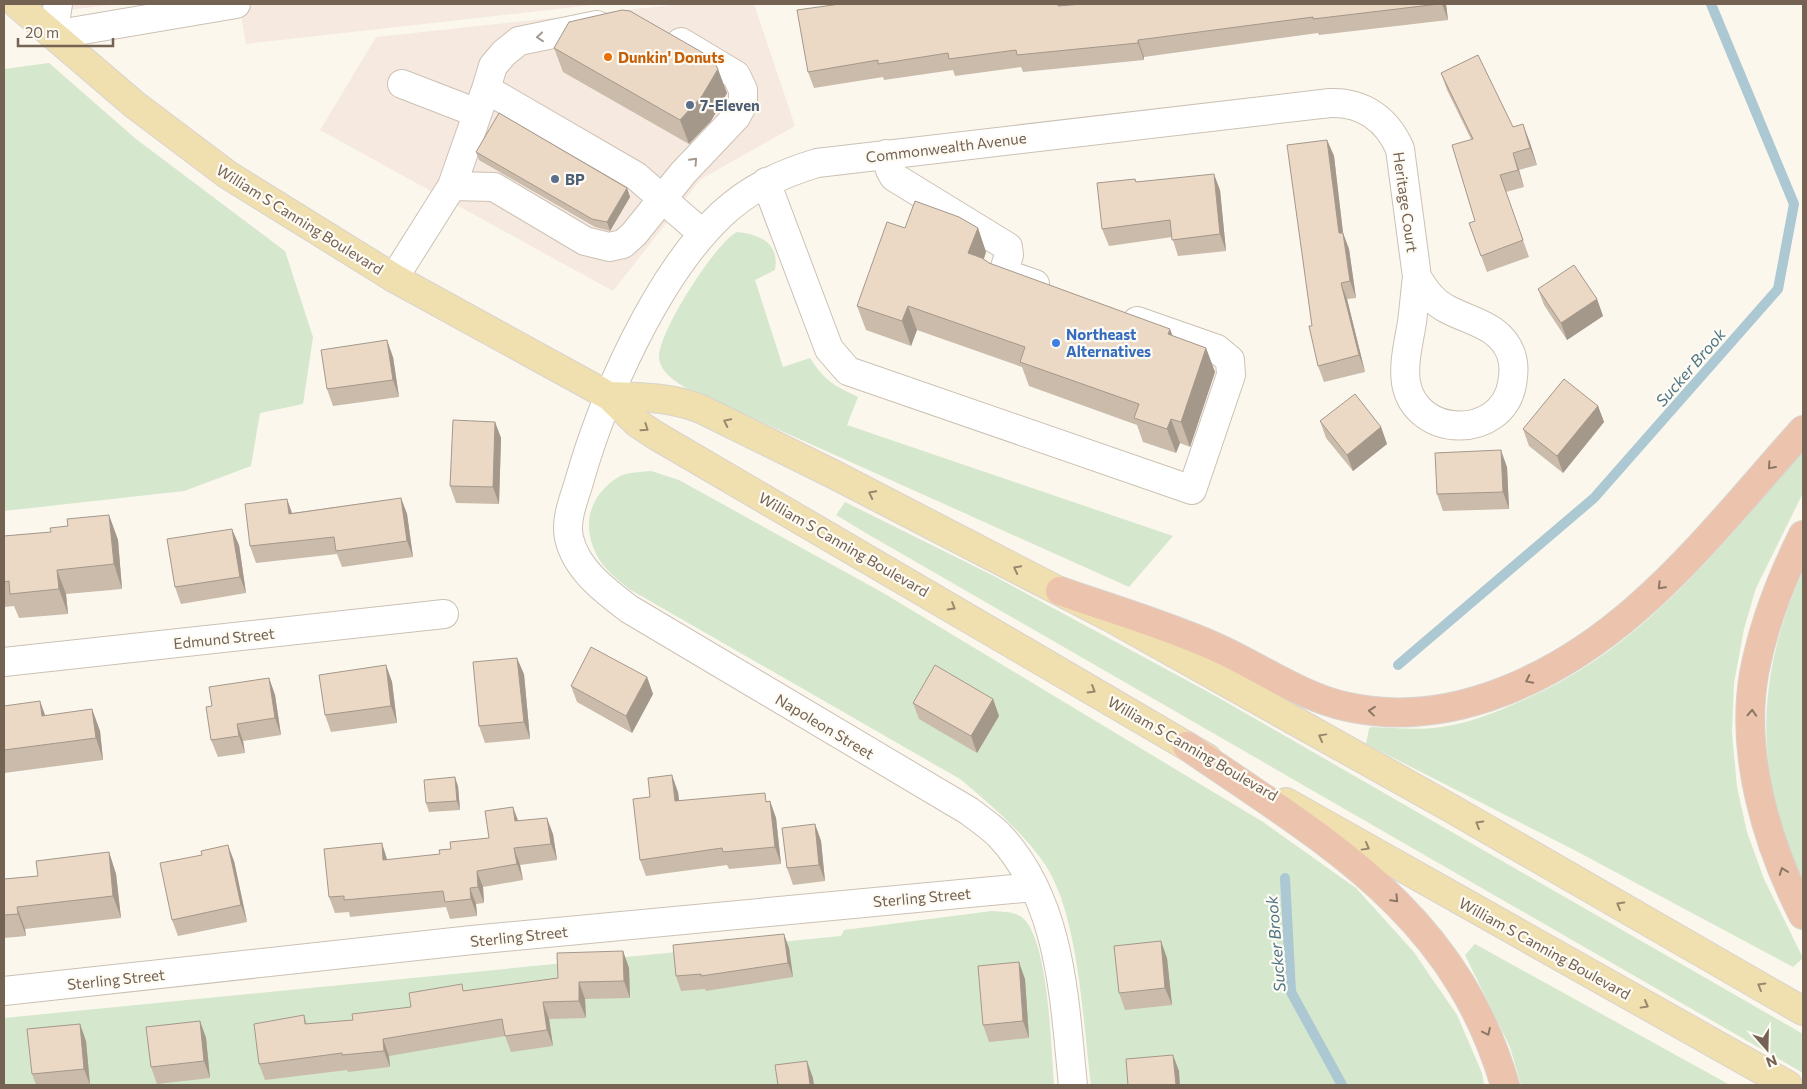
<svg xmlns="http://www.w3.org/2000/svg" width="1807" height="1089" font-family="Commissioner,sans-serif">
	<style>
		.commercial { fill: #f6e9e0 }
		.green { fill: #d5e7cd }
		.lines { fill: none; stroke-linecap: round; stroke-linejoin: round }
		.stream { stroke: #abc8d3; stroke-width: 10 }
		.minor-casing { stroke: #ccc1b4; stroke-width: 30 }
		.major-casing { stroke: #d8d3cf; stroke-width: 30 }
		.highway-casing { stroke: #d8d3cf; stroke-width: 30 }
		.minor { stroke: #fff; stroke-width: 28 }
		.major { stroke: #f0dfaf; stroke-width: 28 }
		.highway { stroke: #ecc4ad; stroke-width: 28 }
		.wall { fill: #cabbaa }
		.shaded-wall { fill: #a4988b }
		.building { fill: #ebd9c6; stroke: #a4988b }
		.oneway { stroke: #a5998f }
		.oneway2 { stroke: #99886e }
		.oneway3 { stroke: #8c7664 }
		.food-dot { fill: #e8710a; stroke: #fdfbf4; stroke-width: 2 }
		.service-dot { fill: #5c6f8a; stroke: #fdfbf4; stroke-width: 2 }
		.shop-dot { fill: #3f7fe0; stroke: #fdfbf4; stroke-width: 2 }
		.labels { text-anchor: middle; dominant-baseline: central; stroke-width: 4.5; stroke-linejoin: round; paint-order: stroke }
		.food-label { font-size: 15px; font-weight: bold; fill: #c56008; stroke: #fdfbf4; text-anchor: start }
		.service-label { font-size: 15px; font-weight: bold; fill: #4e5e75; stroke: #fdfbf4; text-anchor: start }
		.street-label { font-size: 15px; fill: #746252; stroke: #fdfbf4 }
		.shop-label { font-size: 15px; font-weight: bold; fill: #366cbe; stroke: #fdfbf4; text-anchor: start }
		.water-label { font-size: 16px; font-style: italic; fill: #4e7584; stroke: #fdfbf4 }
	</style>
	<rect width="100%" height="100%" fill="#fbf7ed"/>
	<path class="commercial" d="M 10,4 L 121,4 L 57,11 Z
		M 239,4 L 601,4 L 246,44 Z
		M 682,4 L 754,4 L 795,126 L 701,179 L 613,291 L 320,130 L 376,37 Z"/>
	<path class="green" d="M 49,63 L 136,139 L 285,251 L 313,337 L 303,404 L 260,413 L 251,466 L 184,491 L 4,511 L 4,69 Z
		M 737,232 C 759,234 780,243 775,270 L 755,280 L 783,367 L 810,358 C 825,381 833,385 858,397 L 847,425 L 1173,536 L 1129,587 L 686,388 C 675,381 661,373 659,358 C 657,334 716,242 737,232 Z
		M 1803,451 L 1803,493 L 1756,588 L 1744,629 L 1734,683 L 1732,733 L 1737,787 L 1747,832 L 1764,879 L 1803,958 L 1793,967 L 1578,852 L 1366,744 L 1369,729 L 1371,727 C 1396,728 1423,731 1447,726 C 1472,722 1496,712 1519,702 C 1642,650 1718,549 1803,451 Z
		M 651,471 L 679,480 L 885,594 L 1263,822 L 1356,888 L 1413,951 L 1457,1015 L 1482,1073 L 1484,1085 L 1091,1085 C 1083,1024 1079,917 1046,866 C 1025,834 989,803 960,779 L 629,589 C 621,582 610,574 603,565 C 580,533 585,497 620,476 C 628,472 642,472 651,471 Z
		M 845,502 L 992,575 L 1212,694 L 1803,1034 L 1803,1073 L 871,536 L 836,515 Z
		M 1803,570 L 1803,884 C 1754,774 1754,681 1803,570 Z
		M 992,911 C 1004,912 1016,911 1025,920 C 1049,947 1051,1048 1054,1085 L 4,1085 L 4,1018 L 841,936 L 844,930 Z
		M 1475,944 L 1730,1085 L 1521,1085 L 1510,1047 L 1465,955 Z"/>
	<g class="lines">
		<path class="stream" d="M 1398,665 L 1594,498 L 1778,289 L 1794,204 L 1711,4
			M 1285,878 L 1291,992 L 1342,1085"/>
		<g class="minor-casing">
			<path id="minor" d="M 58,4 L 53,35 L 236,4
				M 402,84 L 477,113
				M 486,89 L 493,66 L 504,53 L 519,41 L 597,25
				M 886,154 L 890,170 L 894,177 L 1008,247 L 1009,255 L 1003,273 L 1035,284
				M 766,182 L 829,349 L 848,371 L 1192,490 L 1231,375 L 1230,360 L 1217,349 L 1137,321
				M 452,186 L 494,187 L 585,241 L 609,247 L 623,244 L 634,234 L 683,173 L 736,117 L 743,104 L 743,90 L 736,75 L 681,42
				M 1417,277 C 1425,290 1433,302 1447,309 C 1471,322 1500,325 1511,354 C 1514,363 1514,374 1512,384 C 1502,440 1416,439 1406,383 C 1403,363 1409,341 1412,322 C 1414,307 1415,292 1417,277 Z
				M 394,278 L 452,186 L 486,89 L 636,176 L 703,234
				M 4,662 L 444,614
				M 4,991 L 472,940 L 1034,887
				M 1073,1085 C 1064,999 1062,902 999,835 C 990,826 979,819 969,811 L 629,609 C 604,590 576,569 569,538 C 565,519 574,499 579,482 C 603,397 657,275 722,214 C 750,188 781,174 817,163 L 1330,103 C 1363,102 1387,119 1400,149 L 1417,277"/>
		</g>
		<g class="major-casing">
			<path id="major" d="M 17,4 L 135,105 L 228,175 L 394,278 L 609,396 L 637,423 L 655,435 L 1207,758
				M 609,396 C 641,397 671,397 701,409 L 833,474 L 1113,619 L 1454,810 L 1803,1011
				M 1286,802 L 1788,1085"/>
		</g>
		<g class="highway-casing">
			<path id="highway" d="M 1803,535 C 1781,579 1763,625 1754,674 C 1740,755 1767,844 1803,915
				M 1060,591 C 1111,609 1163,624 1213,646 C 1257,665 1300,697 1348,707 C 1453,730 1559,676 1636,609 C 1697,556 1749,490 1803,430
				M 1187,746 C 1326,842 1454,911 1505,1085"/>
		</g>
		<use href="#minor" class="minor"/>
		<use href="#major" class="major"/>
		<use href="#highway" class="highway"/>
	</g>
	<path class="wall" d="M 840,4 L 1062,4 L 1062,6 L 1082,4 L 1446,4 L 1448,20 L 1319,35 L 1318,33 L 1144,57 L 1144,60 L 1023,72 L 1021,67 L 955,76 L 953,70 L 884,80 L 883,77 L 814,88 L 808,72 Z
		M 554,48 L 727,93 L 711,121 L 689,144 L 563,72 Z
		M 1441,73 L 1513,127 L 1529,140 L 1537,165 L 1519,170 L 1524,187 L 1506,192 L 1529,257 L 1487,272 L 1469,223 L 1475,221 L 1471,139 L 1447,90 Z
		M 1327,140 L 1334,156 L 1343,233 L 1349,249 L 1356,298 L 1347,299 L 1365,372 L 1324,382 L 1318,366 L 1312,326 Z
		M 476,152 L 627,188 L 630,197 L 610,231 L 595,227 L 479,160 Z
		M 1135,179 L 1136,182 L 1220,190 L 1226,251 L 1178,256 L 1172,237 L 1109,246 L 1102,229 Z
		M 905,228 L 978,228 L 986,252 L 984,259 L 989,263 L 1173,336 L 1206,348 L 1215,372 L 1190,447 L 1180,443 L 1176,453 L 1143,442 L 1137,425 L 1029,386 L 1022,367 L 917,330 L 911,346 L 866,330 L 857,306 Z
		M 1538,289 L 1597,299 L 1603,316 L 1567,340 L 1544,305 Z
		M 393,357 L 399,397 L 333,406 L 327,389 Z
		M 1598,406 L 1604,422 L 1563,473 L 1529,446 L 1523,429 Z
		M 1320,421 L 1381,427 L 1387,444 L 1353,471 L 1326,438 Z
		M 495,422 L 501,438 L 499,504 L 456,503 L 450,486 Z
		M 1507,467 L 1509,509 L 1443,511 L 1437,494 Z
		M 401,498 L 407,514 L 413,557 L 342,567 L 337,554 L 256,563 L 250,546 L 287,499 L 292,513 Z
		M 109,515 L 118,540 L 122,589 L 66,594 L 68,614 L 19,618 L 14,606 L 4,607 L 4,536 L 51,532 L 68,526 Z
		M 239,545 L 246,593 L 181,604 L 175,587 Z
		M 386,665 L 392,682 L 397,723 L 331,732 L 325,715 Z
		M 524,674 L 530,739 L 485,743 L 479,726 Z
		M 647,677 L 653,694 L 632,733 L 577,702 L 571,686 Z
		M 269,678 L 275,695 L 281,735 L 243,741 L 245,753 L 218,757 L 211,740 L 212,706 Z
		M 993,699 L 999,716 L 977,753 L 919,719 L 913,703 Z
		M 4,706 L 46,716 L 92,709 L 100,731 L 103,760 L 4,773 Z
		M 458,786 L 460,810 L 429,812 L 426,803 Z
		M 678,792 L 679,800 L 770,801 L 776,818 L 781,864 L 729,869 L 727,865 L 646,876 L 640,860 L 650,797 Z
		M 518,821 L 553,834 L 557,860 L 520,865 L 523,880 L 483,887 L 484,903 L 476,904 L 477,916 L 450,919 L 446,907 L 350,917 L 349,912 L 335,913 L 329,897 L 388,860 L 440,854 L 451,849 L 489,838 Z
		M 815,824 L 821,841 L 825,881 L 793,885 L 787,868 Z
		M 109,852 L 116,874 L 121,918 L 25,929 L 26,936 L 4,938 L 4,879 L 38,876 Z
		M 234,861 L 247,922 L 178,936 L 172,920 Z
		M 789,948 L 793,977 L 706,991 L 705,989 L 681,991 L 676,976 Z
		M 623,951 L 629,968 L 630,998 L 585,999 L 586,1018 L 549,1019 L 553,1046 L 511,1052 L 505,1036 L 389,1056 L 390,1067 L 348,1072 L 347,1070 L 265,1080 L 259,1064 L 304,1015 L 307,1024 L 353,1020 L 411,1007 L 464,991 L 558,978 Z
		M 1167,958 L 1172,1005 L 1125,1010 L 1119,993 Z
		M 1025,979 L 1029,1038 L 989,1042 L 983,1025 Z
		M 200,1021 L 206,1038 L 210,1078 L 157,1084 L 151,1067 Z
		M 86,1041 L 90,1085 L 36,1085 L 32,1074 Z"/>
	<path class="shaded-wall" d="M 1442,4 L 1446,4 L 1448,20 Z
		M 1138,40 L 1144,57 L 1144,60 L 1138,43 Z
		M 718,69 L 727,93 L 711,121 L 689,144 L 680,120 Z
		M 1523,124 L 1529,140 L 1537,165 L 1530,148 Z
		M 1327,140 L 1334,156 L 1345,250 L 1339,233 Z
		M 1513,153 L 1519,170 L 1524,187 L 1518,170 Z
		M 1214,174 L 1220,190 L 1226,251 L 1220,234 Z
		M 627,188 L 630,197 L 610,231 L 607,222 Z
		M 978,228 L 986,252 L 977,278 L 968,253 Z
		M 1343,233 L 1349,249 L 1356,298 L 1350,281 Z
		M 1341,283 L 1347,299 L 1365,372 L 1359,355 Z
		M 1597,299 L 1603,316 L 1567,340 L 1561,323 Z
		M 908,306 L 917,330 L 911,346 L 902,321 Z
		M 1170,329 L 1179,353 L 1168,334 Z
		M 387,340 L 393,357 L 399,397 L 393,380 Z
		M 1206,348 L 1215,372 L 1190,447 L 1181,422 Z
		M 1598,406 L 1604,422 L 1563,473 L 1557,456 Z
		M 1171,419 L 1180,443 L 1176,453 L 1167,429 Z
		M 495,422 L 501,438 L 499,504 L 493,487 Z
		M 1381,427 L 1387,444 L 1353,471 L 1347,455 Z
		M 1501,450 L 1507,467 L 1509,509 L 1503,492 Z
		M 401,498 L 407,514 L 413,557 L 407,541 Z
		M 287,499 L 293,516 L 289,514 Z
		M 109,515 L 118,540 L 122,589 L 114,564 Z
		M 232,529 L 239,545 L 246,593 L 240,577 Z
		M 57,570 L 66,594 L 68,614 L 59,589 Z
		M 517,658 L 524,674 L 530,739 L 524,722 Z
		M 386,665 L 392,682 L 397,723 L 391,706 Z
		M 647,677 L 653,694 L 632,733 L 626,716 Z
		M 269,678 L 275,695 L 281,735 L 275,718 Z
		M 993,699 L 999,716 L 977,753 L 971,736 Z
		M 40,701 L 48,723 L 42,716 Z
		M 92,709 L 100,731 L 103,760 L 96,738 Z
		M 237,724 L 243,741 L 245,753 L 239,736 Z
		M 672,775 L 678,792 L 681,817 L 675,801 Z
		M 455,777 L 458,786 L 460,810 L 457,801 Z
		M 770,801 L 776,818 L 781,864 L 775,847 Z
		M 513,807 L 519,823 L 515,821 Z
		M 547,818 L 553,834 L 557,860 L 551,844 Z
		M 815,824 L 821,841 L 825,881 L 819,865 Z
		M 382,843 L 387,859 L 389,877 L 383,860 Z
		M 228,845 L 234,861 L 247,922 L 241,905 Z
		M 514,848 L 520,865 L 523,880 L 517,864 Z
		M 109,852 L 116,874 L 121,918 L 113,896 Z
		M 477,871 L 483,887 L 484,903 L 478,887 Z
		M 470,888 L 476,904 L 477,916 L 471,899 Z
		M 17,907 L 25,929 L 26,936 L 18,914 Z
		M 784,934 L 789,948 L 793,977 L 788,963 Z
		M 1161,941 L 1167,958 L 1172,1005 L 1165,988 Z
		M 623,951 L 629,968 L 630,998 L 624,981 Z
		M 1019,962 L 1025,979 L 1029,1038 L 1023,1021 Z
		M 579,982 L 585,999 L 586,1018 L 579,1001 Z
		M 543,1002 L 549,1019 L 553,1046 L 547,1030 Z
		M 200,1021 L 206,1038 L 210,1078 L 204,1061 Z
		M 80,1024 L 86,1041 L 90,1085 L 84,1069 Z
		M 383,1039 L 389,1056 L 390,1067 L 384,1051 Z
		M 1173,1055 L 1179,1071 L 1180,1085 L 1176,1085 Z
		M 807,1061 L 813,1078 L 814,1085 L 810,1085 Z"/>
	<path class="building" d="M 840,4 L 1058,4 L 1058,6 L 1082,4 L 1439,4 L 1313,19 L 1313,17 L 1138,40 L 1138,43 L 1017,55 L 1016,50 L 949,59 L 948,53 L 878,64 L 878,60 L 808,72 L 797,10 Z
		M 622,10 L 630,11 L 712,58 L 718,69 L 702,96 L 680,120 L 554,48 L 569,22 Z
		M 1478,55 L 1513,127 L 1523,124 L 1530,148 L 1513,153 L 1518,170 L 1500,175 L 1523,240 L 1481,256 L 1469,223 L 1475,221 L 1452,145 L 1473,139 L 1441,73 Z
		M 499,113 L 627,188 L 607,222 L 592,219 L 476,152 Z
		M 1327,140 L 1339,233 L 1343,233 L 1350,281 L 1341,283 L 1359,355 L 1318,366 L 1309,326 L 1312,326 L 1287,145 Z
		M 1214,174 L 1220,234 L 1172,240 L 1170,220 L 1102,229 L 1097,183 L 1135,179 L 1136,182 Z
		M 915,201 L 959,217 L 978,228 L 968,253 L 982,258 L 989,263 L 1170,329 L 1168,334 L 1206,348 L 1181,422 L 1171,419 L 1167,429 L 1134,418 L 1139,404 L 1020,362 L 1025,347 L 908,306 L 902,321 L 857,306 L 887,222 L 905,228 Z
		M 1574,265 L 1597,299 L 1561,323 L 1538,289 Z
		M 387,340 L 393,380 L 327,389 L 321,350 Z
		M 1564,379 L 1598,406 L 1557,456 L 1523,429 Z
		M 1355,394 L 1381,427 L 1347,455 L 1320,421 Z
		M 453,420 L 495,422 L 493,487 L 450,486 Z
		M 1501,450 L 1503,492 L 1437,494 L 1435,453 Z
		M 401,498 L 407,541 L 336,551 L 334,537 L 250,546 L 245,504 L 287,499 L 289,514 Z
		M 109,515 L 114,564 L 57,570 L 59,589 L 10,594 L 9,581 L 4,582 L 4,536 L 51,532 L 50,528 L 68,526 L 67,519 Z
		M 232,529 L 240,577 L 175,587 L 167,539 Z
		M 591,647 L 647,677 L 626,716 L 571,686 Z
		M 517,658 L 524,722 L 479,726 L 473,662 Z
		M 386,665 L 391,706 L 325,715 L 319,675 Z
		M 935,665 L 993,699 L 971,736 L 913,703 Z
		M 269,678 L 275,718 L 237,724 L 239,736 L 211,740 L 206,707 L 212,706 L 209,687 Z
		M 40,701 L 42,716 L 92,709 L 96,738 L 4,750 L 4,706 Z
		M 672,775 L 675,801 L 765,793 L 766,802 L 770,801 L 775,847 L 723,852 L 722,848 L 640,860 L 633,799 L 650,797 L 648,778 Z
		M 455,777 L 457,801 L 426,803 L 424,780 Z
		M 513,807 L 515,821 L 547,818 L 551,844 L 514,848 L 517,864 L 477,871 L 478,887 L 470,888 L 471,899 L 445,902 L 443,891 L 344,900 L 344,896 L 329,897 L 324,849 L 382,843 L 383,860 L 440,854 L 439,850 L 451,849 L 450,842 L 489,838 L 485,811 Z
		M 815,824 L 819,865 L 787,868 L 782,828 Z
		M 228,845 L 241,905 L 172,920 L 160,863 L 202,855 L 201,851 Z
		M 109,852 L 113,896 L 17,907 L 18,914 L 4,915 L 4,879 L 38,876 L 36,861 Z
		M 784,934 L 788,963 L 701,976 L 701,974 L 676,976 L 673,945 Z
		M 1161,941 L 1165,988 L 1119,993 L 1114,946 Z
		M 623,951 L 624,981 L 579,982 L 579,1001 L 543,1002 L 547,1030 L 505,1036 L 502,1019 L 383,1039 L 384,1051 L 342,1055 L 342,1053 L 259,1064 L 254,1024 L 304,1015 L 305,1024 L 353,1020 L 352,1014 L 411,1007 L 409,993 L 462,984 L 463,991 L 558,978 L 557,953 Z
		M 1019,962 L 1023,1021 L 983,1025 L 978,966 Z
		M 200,1021 L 204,1061 L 151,1067 L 146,1027 Z
		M 80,1024 L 84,1069 L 32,1074 L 27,1029 Z
		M 1173,1055 L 1176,1085 L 1128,1085 L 1126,1059 Z
		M 807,1061 L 810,1085 L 778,1085 L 775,1065 Z"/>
	<defs><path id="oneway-chevron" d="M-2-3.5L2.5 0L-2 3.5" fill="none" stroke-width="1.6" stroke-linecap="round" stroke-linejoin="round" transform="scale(1.25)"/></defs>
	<g class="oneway">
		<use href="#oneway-chevron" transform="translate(540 37) rotate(175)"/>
		<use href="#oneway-chevron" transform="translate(694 161) rotate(-47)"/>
	</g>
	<g class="oneway2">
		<use href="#oneway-chevron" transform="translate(727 422) rotate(-154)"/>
		<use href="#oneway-chevron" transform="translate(645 428) rotate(34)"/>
		<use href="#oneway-chevron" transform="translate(872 494) rotate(-153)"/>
		<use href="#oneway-chevron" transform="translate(1017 569) rotate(-153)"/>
		<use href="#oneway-chevron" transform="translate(952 607) rotate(31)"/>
		<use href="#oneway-chevron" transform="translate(1092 690) rotate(31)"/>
		<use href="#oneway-chevron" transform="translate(1322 737) rotate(-151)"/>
		<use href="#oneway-chevron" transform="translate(1479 824) rotate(-150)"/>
		<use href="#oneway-chevron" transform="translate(1366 847) rotate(29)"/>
		<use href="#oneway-chevron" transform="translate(1620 905) rotate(-150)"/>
		<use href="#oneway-chevron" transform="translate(1761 986) rotate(-150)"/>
		<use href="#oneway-chevron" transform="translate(1645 1005) rotate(29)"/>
	</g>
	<g class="oneway3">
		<use href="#oneway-chevron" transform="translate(1771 466) rotate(132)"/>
		<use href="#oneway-chevron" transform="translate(1661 586) rotate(135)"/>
		<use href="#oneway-chevron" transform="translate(1529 680) rotate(154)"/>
		<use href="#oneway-chevron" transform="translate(1372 711) rotate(-174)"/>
		<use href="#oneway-chevron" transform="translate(1752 713) rotate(-87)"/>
		<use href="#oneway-chevron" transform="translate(1783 871) rotate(-110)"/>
		<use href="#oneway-chevron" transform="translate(1395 899) rotate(46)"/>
		<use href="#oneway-chevron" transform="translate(1487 1032) rotate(65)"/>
	</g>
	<circle class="food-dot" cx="608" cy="57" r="5"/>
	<g class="service-dot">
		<circle cx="690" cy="105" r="5"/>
		<circle cx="555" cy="179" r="5"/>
	</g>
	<circle class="shop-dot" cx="1056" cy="343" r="5"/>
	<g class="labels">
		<g class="food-label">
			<text x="618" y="57">Dunkin' Donuts</text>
		</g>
		<g class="service-label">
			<text x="700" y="105">7-Eleven</text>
			<text x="565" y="179">BP</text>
		</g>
		<g class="street-label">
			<text transform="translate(946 147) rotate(-7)">Commonwealth Avenue</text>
			<text transform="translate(1406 202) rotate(82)">Heritage Court</text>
			<text transform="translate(300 219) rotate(32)">William S Canning Boulevard</text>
			<text transform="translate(844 544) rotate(30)">William S Canning Boulevard</text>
			<text transform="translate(224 638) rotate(-6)">Edmund Street</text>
			<text transform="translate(825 726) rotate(31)">Napoleon Street</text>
			<text transform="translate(1193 748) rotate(30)">William S Canning Boulevard</text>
			<text transform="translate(922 897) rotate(-5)">Sterling Street</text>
			<text transform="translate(519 936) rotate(-6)">Sterling Street</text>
			<text transform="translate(1545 948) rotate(29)">William S Canning Boulevard</text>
			<text transform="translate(116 979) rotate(-6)">Sterling Street</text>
		</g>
		<g class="shop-label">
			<text x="1066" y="334">Northeast<tspan x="1066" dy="17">Alternatives</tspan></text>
		</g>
		<g class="water-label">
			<text transform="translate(1690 367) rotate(-49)">Sucker Brook</text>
			<text transform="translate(1275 944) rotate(-95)">Sucker Brook</text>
		</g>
	</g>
	<rect width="1807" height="1089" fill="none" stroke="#746252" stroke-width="10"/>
	<g transform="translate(1767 1049) rotate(160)" stroke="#fdfbf4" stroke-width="4" paint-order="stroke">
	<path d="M0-4L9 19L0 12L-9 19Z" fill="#746252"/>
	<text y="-8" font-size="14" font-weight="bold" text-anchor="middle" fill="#746252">N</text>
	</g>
	<path d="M18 38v8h95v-8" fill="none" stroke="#746252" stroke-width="2.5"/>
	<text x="25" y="38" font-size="15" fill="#746252" stroke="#fdfbf4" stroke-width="4" paint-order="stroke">20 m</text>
</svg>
